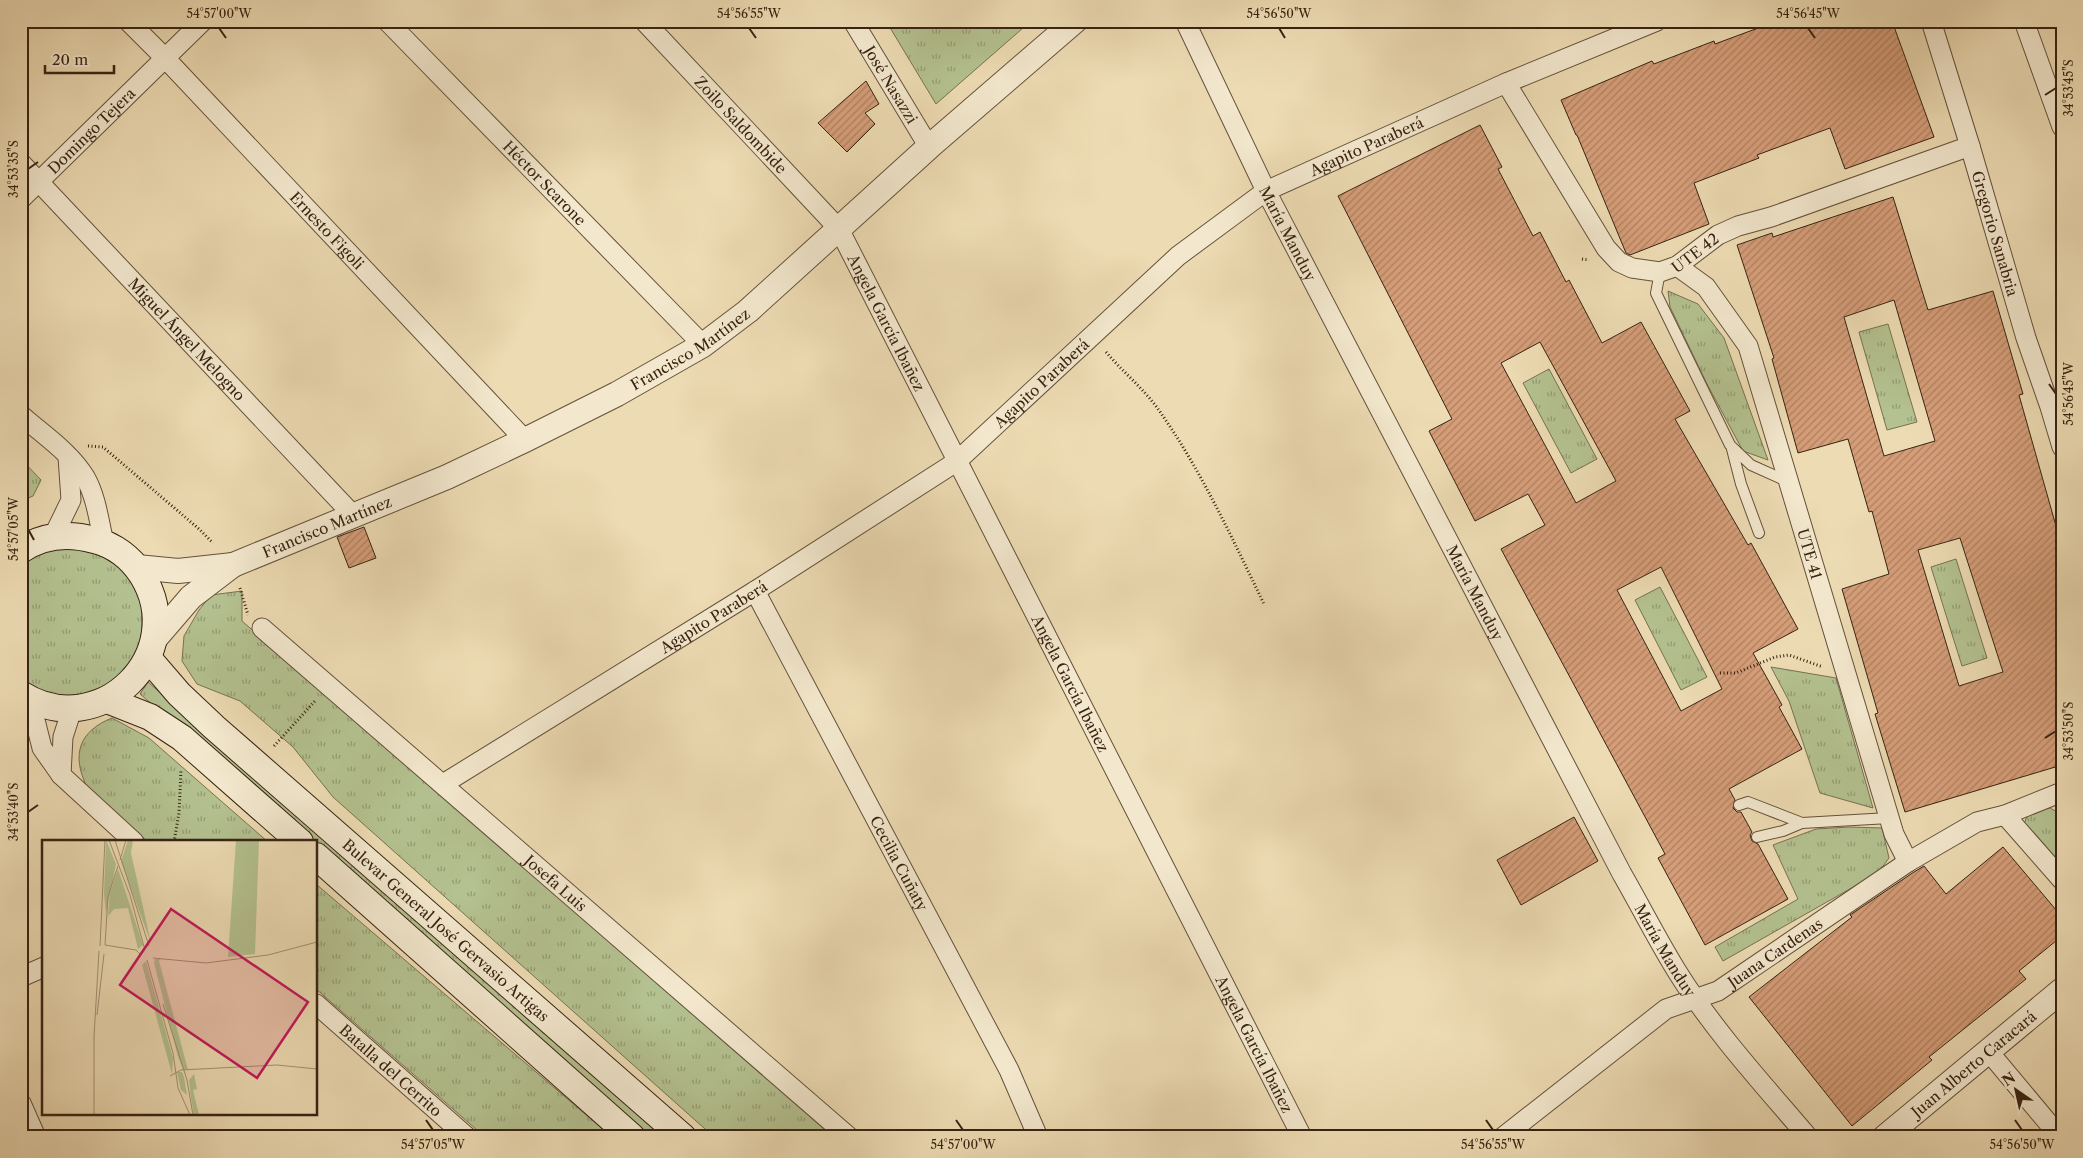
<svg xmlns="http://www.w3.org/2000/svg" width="2083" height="1158" font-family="'Libre Caslon Text',serif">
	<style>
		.grass { fill: url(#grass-tufts); stroke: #767251 }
		.building { fill: url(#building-hatch); stroke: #372312; fill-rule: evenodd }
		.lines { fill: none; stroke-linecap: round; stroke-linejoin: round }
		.service-casing { stroke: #64513a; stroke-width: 12 }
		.minor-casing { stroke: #64513a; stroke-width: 21 }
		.tertiary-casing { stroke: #64513a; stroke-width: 26 }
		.secondary-casing { stroke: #372312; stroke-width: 28 }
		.path { stroke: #372312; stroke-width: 3; stroke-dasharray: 1 2.5; stroke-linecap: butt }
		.service { stroke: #f3e8ce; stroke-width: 10 }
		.minor { stroke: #f3e8ce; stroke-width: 19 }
		.tertiary { stroke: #f3e8ce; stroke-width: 24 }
		.secondary { stroke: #f3e8ce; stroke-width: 26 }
		.ticks { fill: none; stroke: #372312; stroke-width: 2 }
		.labels { text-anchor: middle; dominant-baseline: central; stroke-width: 4.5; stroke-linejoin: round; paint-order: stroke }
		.street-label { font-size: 15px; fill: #372312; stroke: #f3e8ce }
		.inset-road { fill: none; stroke: #a49173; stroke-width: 1 }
		.view { fill: #c2185b; fill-opacity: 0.15; stroke: #c2185b; stroke-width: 2.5 }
		.inset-edge { fill: none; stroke: #372312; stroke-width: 2.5 }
		.neatline { fill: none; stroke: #372312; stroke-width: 2 }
		.ticks-label { font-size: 12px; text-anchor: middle; fill: #372312 }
	</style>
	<defs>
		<pattern id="grass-tufts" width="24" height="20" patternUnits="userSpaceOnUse" patternTransform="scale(1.25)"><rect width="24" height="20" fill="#b4c190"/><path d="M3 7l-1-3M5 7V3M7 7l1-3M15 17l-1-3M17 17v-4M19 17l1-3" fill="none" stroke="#939c74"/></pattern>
		<pattern id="building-hatch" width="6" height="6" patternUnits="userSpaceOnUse" patternTransform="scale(1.25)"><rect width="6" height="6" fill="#d59d78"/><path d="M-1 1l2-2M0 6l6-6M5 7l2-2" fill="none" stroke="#ae8061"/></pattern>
	</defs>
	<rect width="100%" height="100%" fill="#eddbb3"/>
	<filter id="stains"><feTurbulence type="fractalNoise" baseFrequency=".004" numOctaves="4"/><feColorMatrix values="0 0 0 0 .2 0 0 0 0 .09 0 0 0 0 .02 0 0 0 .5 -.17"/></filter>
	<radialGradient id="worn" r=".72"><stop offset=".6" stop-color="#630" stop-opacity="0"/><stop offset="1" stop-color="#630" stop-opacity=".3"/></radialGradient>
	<path class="grass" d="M 886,21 L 1031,21 L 936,104 Z
		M 1668,291 L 1698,304 L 1724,338 L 1768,460 L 1743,451 L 1707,384 L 1670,307 Z
		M 1888,324 L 1917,422 L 1887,430 L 1859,332 Z
		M 1549,369 L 1597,459 L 1571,473 L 1523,383 Z
		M 21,459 L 41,480 L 33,496 L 21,501 Z
		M 54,548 L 91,550 L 123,569 L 135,584 L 142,601 L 142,638 L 135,656 L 111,684 L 75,696 L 56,695 L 39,690 L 21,679 L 21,564 L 36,554 Z
		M 1956,559 L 1987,658 L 1962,666 L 1931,567 Z
		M 1660,587 L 1707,677 L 1681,690 L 1635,600 Z
		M 242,591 L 242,621 L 833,1137 L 714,1137 L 333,797 L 293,747 L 240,701 L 197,684 L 182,661 L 184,636 L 199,610 L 211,595 Z
		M 1771,667 L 1836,678 L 1873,808 L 1820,793 L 1789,701 Z
		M 148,682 L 664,1137 L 650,1137 L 316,847 L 316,842 L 310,842 L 140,694 Z
		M 112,718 L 149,738 L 268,842 L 148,842 C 134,829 119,816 104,803 C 99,798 90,793 87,787 C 71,755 79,731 112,718 Z
		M 2045,807 L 2050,808 L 2059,813 L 2058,859 L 2054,860 L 2024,824 L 2027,816 Z
		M 1849,827 L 1882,828 L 1889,858 L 1878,873 L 1723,961 L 1715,947 L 1798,899 L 1773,845 L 1816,829 Z
		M 316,884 L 612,1137 L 485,1137 L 316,989 Z"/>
	<path class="building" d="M 1777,21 L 1892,21 L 1934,137 L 1845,169 L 1830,128 L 1757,155 L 1759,158 L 1694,183 L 1709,224 L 1630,255 L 1626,253 L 1577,135 L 1576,135 L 1561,100 L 1652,61 L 1654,64 L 1714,41 L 1715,44 Z
		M 866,81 L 879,104 L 865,113 L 875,124 L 847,152 L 818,123 Z
		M 1480,125 L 1502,167 L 1498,169 L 1533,236 L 1540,232 L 1566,282 L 1569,280 L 1602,343 L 1641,322 L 1690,411 L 1675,419 L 1748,545 L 1751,543 L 1798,629 L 1753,653 L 1782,705 L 1779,707 L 1802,749 L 1729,789 L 1735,800 L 1733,808 L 1737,812 L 1741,812 L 1752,832 L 1750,835 L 1752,841 L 1758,844 L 1788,899 L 1705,945 L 1658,858 L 1665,854 L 1501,549 L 1545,525 L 1528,494 L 1475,521 L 1429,431 L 1452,419 L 1338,196 ZM 1540,342 L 1616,481 L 1576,503 L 1501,363 ZM 1661,567 L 1722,689 L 1681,711 L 1617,590 Z
		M 1893,197 L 1928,310 L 1993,291 L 2023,394 L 2019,395 L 2056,526 L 2062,524 L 2062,765 L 1905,812 L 1875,714 L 1878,713 L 1842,589 L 1889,574 L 1872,511 L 1869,512 L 1848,439 L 1798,453 L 1772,359 L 1774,358 L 1737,245 L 1772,233 L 1773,237 ZM 1894,300 L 1935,441 L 1884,456 L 1844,317 ZM 1960,538 L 2003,672 L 1959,686 L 1918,550 Z
		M 364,527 L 376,558 L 349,568 L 337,537 Z
		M 1574,817 L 1598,861 L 1521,905 L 1497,860 Z
		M 2003,847 L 2062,917 L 2062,936 L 2019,971 L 2026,979 L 1929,1057 L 1932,1060 L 1852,1126 L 1749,997 L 1852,917 L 1850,915 L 1914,872 L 1924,866 L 1946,894 Z"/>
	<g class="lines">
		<g class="service-casing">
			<path id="service" d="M 1660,272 L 1656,293 L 1730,445 L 1751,465 L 1789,482
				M 1732,449 L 1741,484 L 1759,533
				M 1739,805 L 1748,802 L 1802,823 L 1889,818
				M 1757,837 L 1783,831 L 1802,823"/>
		</g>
		<g class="minor-casing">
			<g id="minor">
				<path id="s1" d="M 128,21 L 165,58 L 525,440"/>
				<path id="s2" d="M 387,21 L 703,345"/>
				<path id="s3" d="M 644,21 L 839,229 L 1302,1137"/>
				<path id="s4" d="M 853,21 L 929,147"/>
				<path id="s5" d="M 1185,21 L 1266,191 L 1622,874 C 1641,907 1658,941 1678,973 C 1715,1032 1763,1084 1808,1137"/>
				<path id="s6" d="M 1931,21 L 1970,146 L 2026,338 L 2050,407 L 2062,447"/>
				<path d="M 2024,21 L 2062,127"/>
				<path id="s7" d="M 1506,83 L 1606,248 L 1619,262 L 1632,268 L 1660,272 L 1677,266 L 1718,235 L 1738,226 L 1771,217 L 1970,146"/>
				<path id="s8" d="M 21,163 L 353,515"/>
				<path id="s9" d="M 21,199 L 203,21"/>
				<path id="s10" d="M 1677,266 L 1706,287 L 1748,346 L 1894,834 L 1908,862"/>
				<path d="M 21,415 C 42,434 70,452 85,477 C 96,496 99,521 104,543"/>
				<path d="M 53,537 L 71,500 L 68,457"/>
				<path id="s11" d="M 755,591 L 1009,1070 L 1038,1137"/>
				<path id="s12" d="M 262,628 L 849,1137"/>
				<path d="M 30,700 L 42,748 L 61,775 L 134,842"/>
				<path d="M 61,775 L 63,737 L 72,709"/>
				<path id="s13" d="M 443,784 L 755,591 L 956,462 L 1178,256 L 1266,191 L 1506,83 L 1657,21"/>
				<path d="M 2005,815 L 2062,880"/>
				<path d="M 21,977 L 44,967"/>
				<path id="s14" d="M 316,1004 L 467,1137"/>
				<path d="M 1989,1052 L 2060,1137"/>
				<path d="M 21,1103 L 36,1137"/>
				<path id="s15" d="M 1503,1137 L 1666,1009 L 1718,991 L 1908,862 L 1977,822 L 2005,815 L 2062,792"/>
			</g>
		</g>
		<g class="tertiary-casing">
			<g id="tertiary">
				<path d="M 137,567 L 178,571 L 233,565"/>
				<path id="s16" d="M 154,640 L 191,597 L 233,565 L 447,477 L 525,440 L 617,394 L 703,345 L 748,311 L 929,147 L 1075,21"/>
				<path id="s17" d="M 1885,1137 L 2062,990"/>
			</g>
		</g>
		<g class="secondary-casing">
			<g id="secondary">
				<path d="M 21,550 C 43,535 69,533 94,540 C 114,545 131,558 142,575 C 191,654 99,744 21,694"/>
				<path id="s18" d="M 148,658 L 179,694 L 214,727 L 683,1137"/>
				<path d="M 107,700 L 150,717 L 182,738 L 300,842"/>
				<path d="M 316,856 L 632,1137"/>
			</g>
		</g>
		<path class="path" d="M 1582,259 L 1589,260
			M 1106,352 C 1122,371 1143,388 1158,409 C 1200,468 1232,538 1264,604
			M 88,446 L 103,447 L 199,529 L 213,543
			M 240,588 L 248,615
			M 1720,673 L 1736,673 L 1775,657 L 1789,655 L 1823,667
			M 274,746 L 315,701
			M 174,842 L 179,813 L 181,770"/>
		<use href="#service" class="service"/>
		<use href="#minor" class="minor"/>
		<use href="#tertiary" class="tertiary"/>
		<use href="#secondary" class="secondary"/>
	</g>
	<path class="ticks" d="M 219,28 L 226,38M 749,28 L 756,38M 1279,28 L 1285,38M 1808,28 L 1815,38M 2045,95 L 2056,88M 28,169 L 38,162M 2049,384 L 2056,394M 28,529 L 34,540M 2045,738 L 2056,731M 28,812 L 38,805M 426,1120 L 433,1130M 956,1120 L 963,1130M 1486,1120 L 1493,1130M 2015,1120 L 2022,1130"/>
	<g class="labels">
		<g class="street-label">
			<text stroke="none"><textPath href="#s4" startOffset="74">José Nasazzi</textPath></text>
			<text stroke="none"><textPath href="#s3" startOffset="142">Zoilo Saldombide</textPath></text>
			<text stroke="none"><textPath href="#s9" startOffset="98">Domingo Tejera</textPath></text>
			<text stroke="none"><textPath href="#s13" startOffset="1128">Agapito Paraberá</textPath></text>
			<text stroke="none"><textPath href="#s2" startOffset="226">Héctor Scarone</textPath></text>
			<text stroke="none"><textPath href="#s1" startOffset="289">Ernesto Figoli</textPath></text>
			<text stroke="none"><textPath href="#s5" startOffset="236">María Manduy</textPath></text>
			<text stroke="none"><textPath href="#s6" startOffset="222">Gregorio Sanabria</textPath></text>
			<text stroke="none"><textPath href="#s7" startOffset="295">UTE 42</textPath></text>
			<text stroke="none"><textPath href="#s3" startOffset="390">Angela García Ibañez</textPath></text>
			<text stroke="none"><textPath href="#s8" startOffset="242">Miguel Ángel Melogno</textPath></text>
			<text stroke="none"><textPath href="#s16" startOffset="616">Francisco Martínez</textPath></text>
			<text stroke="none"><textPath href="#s13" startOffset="722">Agapito Paraberá</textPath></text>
			<text stroke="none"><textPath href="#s16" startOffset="211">Francisco Martínez</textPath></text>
			<text stroke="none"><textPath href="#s10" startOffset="325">UTE 41</textPath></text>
			<text stroke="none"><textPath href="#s5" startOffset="641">María Manduy</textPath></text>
			<text stroke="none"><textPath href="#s13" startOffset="318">Agapito Paraberá</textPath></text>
			<text stroke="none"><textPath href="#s3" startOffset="795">Angela García Ibañez</textPath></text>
			<text stroke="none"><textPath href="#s11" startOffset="308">Cecilia Cuñaty</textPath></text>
			<text stroke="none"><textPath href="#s12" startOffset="389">Josefa Luis</textPath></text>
			<text stroke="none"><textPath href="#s18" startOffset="404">Bulevar General José Gervasio Artigas</textPath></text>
			<text stroke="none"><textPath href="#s5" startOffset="1046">María Manduy</textPath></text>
			<text stroke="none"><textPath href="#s15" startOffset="331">Juana Cardenas</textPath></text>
			<text stroke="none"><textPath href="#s3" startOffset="1200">Angela García Ibañez</textPath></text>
			<text stroke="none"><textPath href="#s17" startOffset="115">Juan Alberto Caracará</textPath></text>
			<text stroke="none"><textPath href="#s14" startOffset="100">Batalla del Cerrito</textPath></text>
		</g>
	</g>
	<g transform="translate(42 840)">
		<rect width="275" height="275" fill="#eddbb3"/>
		<path d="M 64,0 L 74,24 L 64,73 L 62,54 ZM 86,0 L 91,0 L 89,13 L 109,103 L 79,22 ZM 194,0 L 217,0 L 213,114 L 186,117 ZM 76,29 L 101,105 L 96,109 L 86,68 L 72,69 L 66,76 L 68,52 ZM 119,119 L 117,121 L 146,230 L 141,229 L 136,217 L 112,123 L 113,119 ZM 104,121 L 131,218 L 130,234 L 100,125 ZM 135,232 L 140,232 L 142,237 L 145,255 L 139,250 ZM 152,234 L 155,249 L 151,250 L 157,275 L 152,275 L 149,258 L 147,240 Z" fill="#b4c190"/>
		<path class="inset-road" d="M 67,0 L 88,55 L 102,107M 73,0 L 107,106M 78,20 L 84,0M 63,105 L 94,110 L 99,115M 63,105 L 66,56 L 76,26M 58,106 L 63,0M 111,118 L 164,123 L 226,115 L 275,102M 105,120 L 131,213 L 136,248 L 148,275M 121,164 L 145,240 L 151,275M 55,175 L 62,114M 128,236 L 139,230 L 235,225 L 275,229M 52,275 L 52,197 L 57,111"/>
		<path class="view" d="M 129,69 L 266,162 L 215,238 L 78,145 Z"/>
		<rect width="275" height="275" class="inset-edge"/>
	</g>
	<rect width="2083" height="1158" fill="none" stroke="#eddbb3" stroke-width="55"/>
	<g transform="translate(2016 1090) rotate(326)" stroke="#f3e8ce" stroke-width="4" paint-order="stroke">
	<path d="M0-4L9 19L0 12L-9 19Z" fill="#372312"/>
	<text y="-8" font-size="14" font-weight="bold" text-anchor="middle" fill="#372312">N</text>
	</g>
	<path d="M45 65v8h69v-8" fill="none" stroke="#372312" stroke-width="2.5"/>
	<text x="52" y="65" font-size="15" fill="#372312" stroke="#f3e8ce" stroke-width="4" paint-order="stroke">20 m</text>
	<rect x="28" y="28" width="2028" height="1102" class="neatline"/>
	<g class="ticks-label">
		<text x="219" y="18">54°57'00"W</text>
		<text x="749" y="18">54°56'55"W</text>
		<text x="1279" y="18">54°56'50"W</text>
		<text x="1808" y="18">54°56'45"W</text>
		<text transform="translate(2069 88) rotate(-90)" y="4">34°53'45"S</text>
		<text transform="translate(14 169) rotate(-90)" y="4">34°53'35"S</text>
		<text transform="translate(2069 394) rotate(-90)" y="4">54°56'45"W</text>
		<text transform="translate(14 529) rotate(-90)" y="4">54°57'05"W</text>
		<text transform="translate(2069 731) rotate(-90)" y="4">34°53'50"S</text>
		<text transform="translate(14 812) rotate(-90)" y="4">34°53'40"S</text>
		<text x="433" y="1149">54°57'05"W</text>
		<text x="963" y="1149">54°57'00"W</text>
		<text x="1493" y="1149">54°56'55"W</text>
		<text x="2022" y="1149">54°56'50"W</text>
	</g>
	<rect width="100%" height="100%" filter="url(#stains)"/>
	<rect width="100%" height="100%" fill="url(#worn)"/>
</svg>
